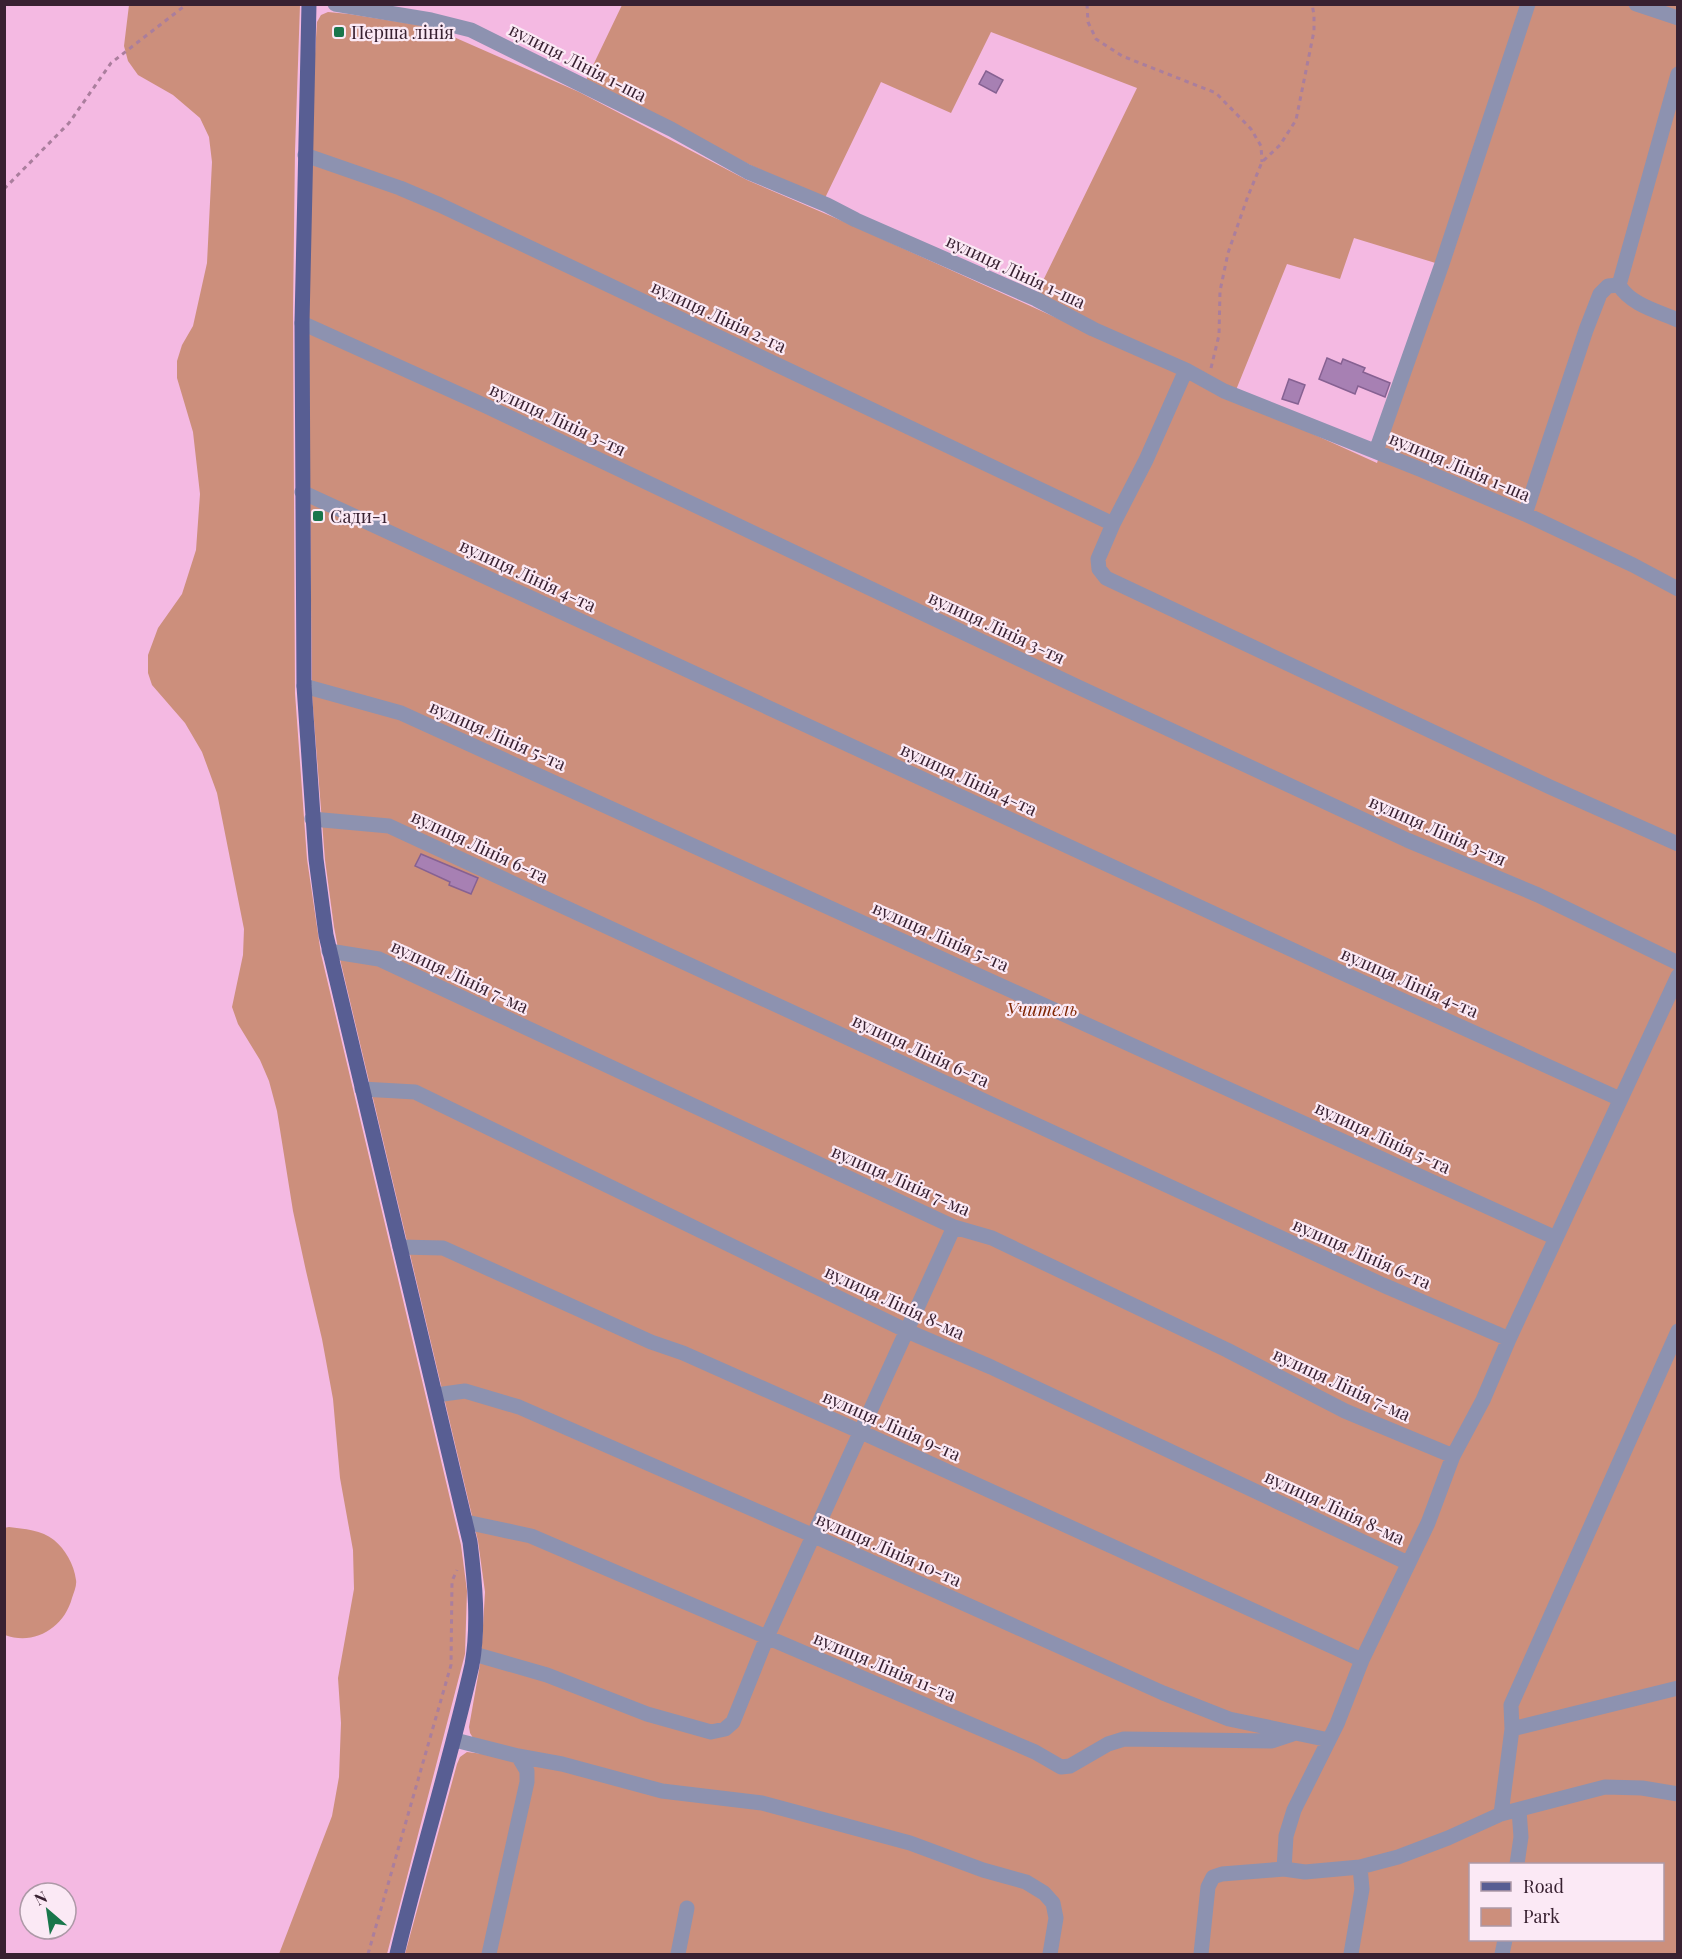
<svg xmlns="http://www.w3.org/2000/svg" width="1682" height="1959" font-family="'Playfair Display',serif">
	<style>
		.green { fill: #cc8f7c; fill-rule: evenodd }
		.building { fill: #a780b3; stroke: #866192; stroke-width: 1.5 }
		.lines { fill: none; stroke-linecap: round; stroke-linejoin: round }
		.path { stroke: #aa7e9d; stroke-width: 3; stroke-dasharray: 4.5 4.5; stroke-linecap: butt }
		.minor { stroke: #8d92b0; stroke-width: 15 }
		.major { stroke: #585e93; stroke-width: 15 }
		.poi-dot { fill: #19764b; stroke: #fbe9f5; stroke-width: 2 }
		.labels { text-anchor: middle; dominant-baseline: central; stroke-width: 4.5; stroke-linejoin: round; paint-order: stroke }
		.poi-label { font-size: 18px; fill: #382131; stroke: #fbe9f5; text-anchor: start }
		.street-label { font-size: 18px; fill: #382131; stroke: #fbe9f5 }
		.park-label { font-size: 18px; font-style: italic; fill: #7f2502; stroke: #fbe9f5 }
	</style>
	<rect width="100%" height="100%" fill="#f4b9e2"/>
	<path class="green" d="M 129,5 L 300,5 L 295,151 L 293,313 L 295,693 L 307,859 L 321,954 L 461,1545 L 467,1591 L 465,1654 L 387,1954 L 279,1954 L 332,1816 L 339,1777 L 341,1723 L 338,1678 L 354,1589 L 353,1550 L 340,1478 L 333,1399 L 322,1339 L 306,1271 L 293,1211 L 277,1111 L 269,1081 L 260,1060 L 238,1024 L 232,1007 L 243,955 L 244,929 L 217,793 L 202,752 L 185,723 L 152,685 L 148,673 L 148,655 L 158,628 L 182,594 L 196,550 L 200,494 L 193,432 L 177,378 L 177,361 L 182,345 L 193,326 L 207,263 L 212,162 L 209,137 L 200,118 L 173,95 L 138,75 L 128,61 L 124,46 Z
		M 622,5 L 1677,5 L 1677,1954 L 405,1954 L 457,1764 L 460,1757 L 467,1752 L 483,1754 L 470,1733 L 469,1727 L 481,1659 L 485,1592 L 478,1541 L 340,959 L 334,927 L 325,860 L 312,695 L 308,313 L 314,70 L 317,22 L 321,15 L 328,12 L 349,14 L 431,27 L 579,92 L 747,180 L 847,223 L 1377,463 L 1442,265 L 1354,238 L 1340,279 L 1287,264 L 1236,390 L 1096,325 L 1037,293 L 1137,88 L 991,32 L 951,113 L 881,82 L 825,198 L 752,166 L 586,80 ZM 1470,1864 L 1662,1864 L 1662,1940 L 1470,1940 Z
		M 9,1527 C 24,1529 42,1530 54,1540 C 65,1549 74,1564 76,1580 C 77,1585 74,1592 72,1598 C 64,1628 34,1646 5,1635 L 4,1528 Z"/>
	<path class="building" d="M 986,71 L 1003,80 L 996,93 L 979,84 Z
		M 1327,358 L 1341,364 L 1343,359 L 1365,368 L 1363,372 L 1390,383 L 1385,397 L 1358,386 L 1355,394 L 1319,379 Z
		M 1289,379 L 1305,385 L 1298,404 L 1282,399 Z
		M 421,854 L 478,878 L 471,894 L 449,885 L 450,882 L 415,866 Z"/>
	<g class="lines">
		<path class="path" d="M 1087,4 L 1088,22 L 1096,39 L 1122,56 L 1216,93 L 1251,129 L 1261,146 L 1262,162
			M 4,189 L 69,123 L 111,63 L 187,4
			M 1211,368 L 1219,335 L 1220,291 L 1228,253 L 1248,196 L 1262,162 L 1280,145 L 1296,120 L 1314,31 L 1314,15 L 1312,4
			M 368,1954 L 451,1665 L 452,1581 L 457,1570"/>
		<path class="minor" d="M 335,4 L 431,20 L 471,30 L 671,129 L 748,172 L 827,205 L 856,220 L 1036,299 L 1093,329 L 1186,370 L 1224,391 L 1422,470 L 1525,514 L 1633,565 L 1678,589
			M 1636,4 L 1678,18
			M 1678,74 L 1619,285 C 1631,305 1657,311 1678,320
			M 305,155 L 400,188 L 440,205 L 1113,524
			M 302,323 L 488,407 L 1076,686 L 1407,840 L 1538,895 L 1678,963
			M 1186,370 L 1146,460 L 1113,524 L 1098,559 L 1099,569 L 1106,578 L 1550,787 L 1678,844
			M 1376,451 L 1442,264 L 1528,4
			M 302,492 L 1338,971 L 1620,1099
			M 1525,514 L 1586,330 L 1600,294 L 1608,286 L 1619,285
			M 304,686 L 401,713 L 1556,1238
			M 312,819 L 389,826 L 1383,1285 L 1509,1339
			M 329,951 L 379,959 L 954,1227 L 992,1238 L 1227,1350 L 1345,1411 L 1453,1456
			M 362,1089 L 415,1092 L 907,1331 L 991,1367 L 1408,1563
			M 400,1247 L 443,1248 L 651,1342 L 683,1353 L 861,1432 L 1362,1660
			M 436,1395 L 465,1391 L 519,1407 L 814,1536 L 1163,1693 L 1229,1719 L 1329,1740
			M 466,1522 L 531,1536 L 1035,1752 L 1061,1767 L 1070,1766 L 1108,1744 L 1124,1739 L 1272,1741 L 1293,1734
			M 474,1654 L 547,1675 L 647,1714 L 711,1732 L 725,1729 L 733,1722 L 767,1637 L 954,1227
			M 1512,1729 L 1678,1688
			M 455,1740 L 518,1756 L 562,1764 L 662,1791 L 762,1803 L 910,1843 L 983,1870 L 1026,1882 L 1044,1893 L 1053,1903 L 1056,1918 L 1050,1954
			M 1501,1814 L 1512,1729 L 1511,1705 L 1678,1331
			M 1517,1864 L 1521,1837 L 1519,1810
			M 1284,1869 L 1286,1836 L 1294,1810 L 1337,1724 L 1362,1660 L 1428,1523 L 1453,1456 L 1483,1400 L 1509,1339 L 1678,976
			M 489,1954 L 527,1782 L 527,1771 L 518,1756
			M 678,1954 L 687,1908
			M 1201,1954 L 1208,1887 L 1213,1877 L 1222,1874 L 1284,1869 L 1305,1872 L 1360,1867 L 1398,1857 L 1448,1838 L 1501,1814 L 1605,1787 L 1642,1788 L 1678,1794
			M 1351,1954 L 1362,1889 L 1360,1867
			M 1502,1954 L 1505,1940"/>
		<path class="major" d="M 309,4 L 302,323 L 304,686 L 316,859 L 326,935 L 470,1542 C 475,1582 479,1625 472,1665 C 450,1762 420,1857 397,1954"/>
	</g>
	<g class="poi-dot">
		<rect x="333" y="26" width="12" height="12" rx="3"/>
		<rect x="312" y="510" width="12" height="12" rx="3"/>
	</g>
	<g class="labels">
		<g class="poi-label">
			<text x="351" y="32">Перша лінія</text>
			<text x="330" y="516">Сади-1</text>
		</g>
		<g class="street-label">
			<text transform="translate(578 62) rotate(27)">вулиця Лінія 1-ша</text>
			<text transform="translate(1016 271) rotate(25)">вулиця Лінія 1-ша</text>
			<text transform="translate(719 316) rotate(25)">вулиця Лінія 2-га</text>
			<text transform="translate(558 419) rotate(25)">вулиця Лінія 3-тя</text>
			<text transform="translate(1460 466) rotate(23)">вулиця Лінія 1-ша</text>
			<text transform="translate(528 575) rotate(25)">вулиця Лінія 4-та</text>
			<text transform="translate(997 627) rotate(25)">вулиця Лінія 3-тя</text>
			<text transform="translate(498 735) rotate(24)">вулиця Лінія 5-та</text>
			<text transform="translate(969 779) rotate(25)">вулиця Лінія 4-та</text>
			<text transform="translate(1438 830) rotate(24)">вулиця Лінія 3-тя</text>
			<text transform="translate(480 846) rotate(25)">вулиця Лінія 6-та</text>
			<text transform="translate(941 936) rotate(24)">вулиця Лінія 5-та</text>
			<text transform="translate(460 976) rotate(25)">вулиця Лінія 7-ма</text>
			<text transform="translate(1410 982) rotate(24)">вулиця Лінія 4-та</text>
			<text transform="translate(921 1050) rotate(25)">вулиця Лінія 6-та</text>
			<text transform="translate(1383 1137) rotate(25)">вулиця Лінія 5-та</text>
			<text transform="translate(901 1180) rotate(24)">вулиця Лінія 7-ма</text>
			<text transform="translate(1362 1253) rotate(24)">вулиця Лінія 6-та</text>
			<text transform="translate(895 1302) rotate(25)">вулиця Лінія 8-ма</text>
			<text transform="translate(1342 1384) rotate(25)">вулиця Лінія 7-ма</text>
			<text transform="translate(892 1425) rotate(24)">вулиця Лінія 9-та</text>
			<text transform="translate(1335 1507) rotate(25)">вулиця Лінія 8-ма</text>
			<text transform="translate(889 1549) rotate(24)">вулиця Лінія 10-та</text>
			<text transform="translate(885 1666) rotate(23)">вулиця Лінія 11-та</text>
		</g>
		<g class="park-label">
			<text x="1042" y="1009">Учитель</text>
		</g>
	</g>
	<rect width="1682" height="1959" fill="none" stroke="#382131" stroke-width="12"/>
	<rect x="1469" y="1863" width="195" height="78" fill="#fbe9f5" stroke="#ad99a7" stroke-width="1.5"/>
	<rect x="1481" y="1882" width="30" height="9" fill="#585e93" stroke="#ad99a7" stroke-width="1.5"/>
	<text x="1523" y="1893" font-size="18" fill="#382131">Road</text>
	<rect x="1481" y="1908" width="30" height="18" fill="#cc8f7c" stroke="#ad99a7" stroke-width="1.5"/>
	<text x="1523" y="1923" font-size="18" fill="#382131">Park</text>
	<g transform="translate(48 1911) rotate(331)"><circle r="28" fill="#fbe9f5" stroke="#ad99a7" stroke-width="1.5"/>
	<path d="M0-4.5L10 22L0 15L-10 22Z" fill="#19764b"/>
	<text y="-9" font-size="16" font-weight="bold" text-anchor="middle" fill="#382131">N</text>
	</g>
</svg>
